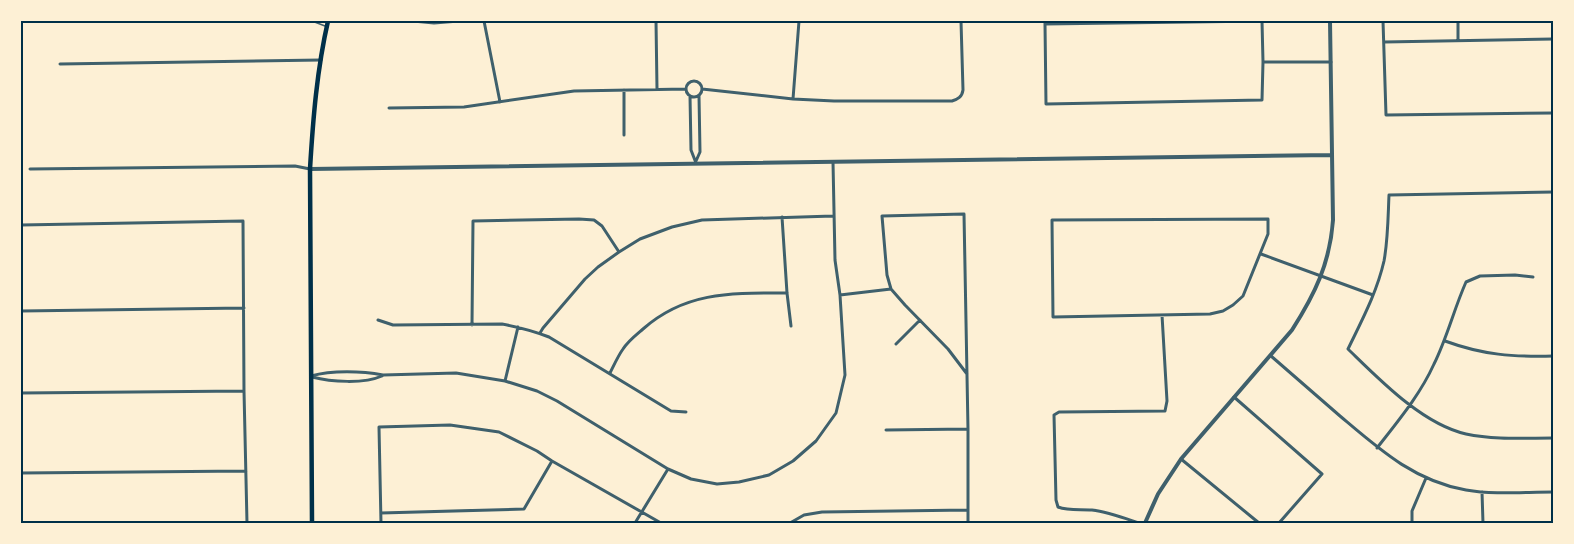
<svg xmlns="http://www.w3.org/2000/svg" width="1574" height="544" font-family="'Titillium Web',sans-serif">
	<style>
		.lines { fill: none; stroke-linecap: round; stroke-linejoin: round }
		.service { stroke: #3f606c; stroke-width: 1.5 }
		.minor { stroke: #3f606c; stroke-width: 3 }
		.tertiary { stroke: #3f606c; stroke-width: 4 }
		.secondary { stroke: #003049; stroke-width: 4.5 }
		.neatline { fill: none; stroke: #003049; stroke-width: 2 }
	</style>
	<rect width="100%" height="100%" fill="#fdf0d5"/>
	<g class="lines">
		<path class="service" d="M312 21 325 26"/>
		<path class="minor" d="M413 21 434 23 459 21
			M484 21 500 102
			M656 21 657 89
			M1045 21V24L1046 104 1262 100 1263 62 1262 21 1045 24
			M1383 21 1386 115 1553 113
			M1458 21V40
			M1384 42 1553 39
			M1263 62H1331
			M60 64 321 60
			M686 89a8 8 0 1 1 16 0a8 8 0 1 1-16 0Z
			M702 89 793 99 834 101H952C958 99 962 97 963 90L961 21
			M624 90V135
			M690 96 691 150 696 163
			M793 99 799 21
			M389 108 464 107 574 91 686 89
			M696 161 700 152 699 96
			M30 169 295 166 310 169
			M1553 192 1389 195C1388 217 1388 240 1384 261 1377 292 1362 320 1348 349 1379 379 1422 424 1466 434 1494 440 1524 438 1553 438
			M782 217 787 293 791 326
			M1268 219V234L1243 296 1233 305 1223 311 1210 314 1053 317 1052 220Z
			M21 225 243 221 244 391 247 523
			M1261 254 1373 295
			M840 295 891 289
			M21 311 244 308
			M378 320 393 325 502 324C518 327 534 331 549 337L671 411 686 412
			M472 325 473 221 579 219 594 220 602 226 619 252
			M540 333 543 328 585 279 598 267 619 252 640 239 672 227 702 220 833 216
			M1445 341C1483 355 1513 357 1553 356
			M896 344 920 320
			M1271 356C1294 376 1317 396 1340 416 1379 449 1414 481 1466 490 1494 495 1524 492 1553 492
			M610 373C614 365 618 356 623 349 628 341 636 335 643 329 686 291 733 293 787 293
			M967 374 948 349 905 305 891 289 887 275 882 216 964 214 968 429V523
			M311 376C332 370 362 371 383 375L456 373 505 381 537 391 557 401 668 469 691 479 717 484 739 482 769 475 793 461 816 441 836 413 845 375 840 295 835 260 833 162
			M312 377C331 382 364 384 382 376
			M505 381 518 327
			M21 393 244 391
			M1234 397 1322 474 1279 523
			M886 430 968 429
			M1377 448C1398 421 1420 395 1434 364 1447 338 1454 309 1466 282L1480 276 1515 275 1533 277
			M1181 459 1259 523
			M21 473 246 471
			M1482 492 1483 523
			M381 513 524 509 552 461
			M301 523H311
			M381 523 379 427 450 425 499 432 537 451 552 461 661 523
			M635 523 668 469
			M790 523 804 515 822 512 968 510
			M1139 523C1124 518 1108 512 1092 510 1080 509 1069 511 1058 507L1056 500 1054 415 1059 412 1165 411 1167 401 1162 315
			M1412 523V511L1426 478"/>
		<path class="tertiary" d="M310 169 1332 155
			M1145 523 1158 494 1181 459 1292 330C1315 294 1330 263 1333 220L1330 21"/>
		<path class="secondary" d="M312 523 310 169C313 119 317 69 328 21"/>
	</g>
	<rect width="1574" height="544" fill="none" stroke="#fdf0d5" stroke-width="45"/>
	<rect x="22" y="22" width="1530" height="500" class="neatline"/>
</svg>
